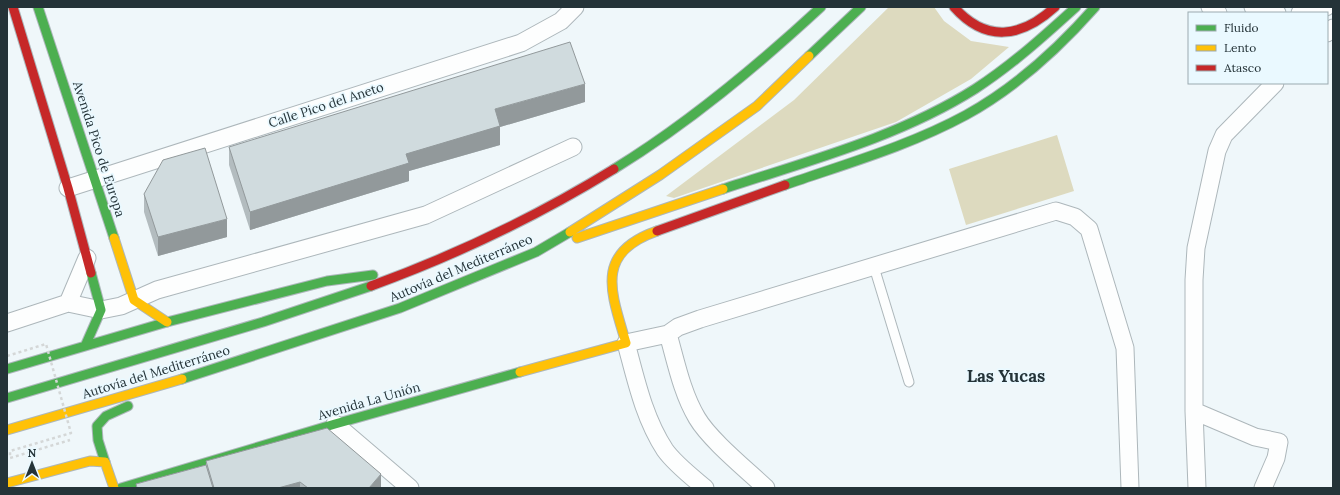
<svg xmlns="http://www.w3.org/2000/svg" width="1340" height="495" font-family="Lora,serif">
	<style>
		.green { fill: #dddabf }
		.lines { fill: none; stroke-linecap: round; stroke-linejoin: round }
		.lane-casing { stroke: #adb7bb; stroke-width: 11 }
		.street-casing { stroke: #adb7bb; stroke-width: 19 }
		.fast-casing { stroke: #adb7bb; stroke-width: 11 }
		.slow-casing { stroke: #adb7bb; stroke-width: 11 }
		.jam-casing { stroke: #adb7bb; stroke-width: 11 }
		.lane { stroke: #fdfefe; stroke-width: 9 }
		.street { stroke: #fdfefe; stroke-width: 17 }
		.fast { stroke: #4caf50; stroke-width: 9 }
		.slow { stroke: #ffc107; stroke-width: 9 }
		.jam { stroke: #c62828; stroke-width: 9 }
		.path-bridge { stroke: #d4d7d7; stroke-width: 2.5; stroke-dasharray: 3 3; stroke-linecap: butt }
		.wall { fill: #b3bcbf }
		.shaded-wall { fill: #92999b }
		.building { fill: #d0dbde; stroke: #92999b }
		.labels { text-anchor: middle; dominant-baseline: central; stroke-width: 3.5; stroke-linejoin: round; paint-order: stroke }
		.street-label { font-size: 13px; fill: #243338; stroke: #eaf9ff }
		.district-label { font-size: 17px; font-weight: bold; fill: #243338; stroke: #eaf9ff }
	</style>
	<rect width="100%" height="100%" fill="#eff7fa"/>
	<path class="green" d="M889 7H934L944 21 971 41 1009 47 971 79 896 122 674 198 666 196 794 100Z
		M1057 135 1074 191 966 225 949 169Z"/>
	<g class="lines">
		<defs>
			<path id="lane" d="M874 267 909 382"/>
			<path id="street" d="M1210 7 1218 13
				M1253 7 1277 13
				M1300 13 1326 7
				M1327 33 1333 28
				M68 188 521 43 561 21 575 7
				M87 258 68 303 101 310 121 306 157 290 426 215 573 147
				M7 323 68 303
				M668 334C676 362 682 393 697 418 710 440 747 470 766 488
				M1194 411 1255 437 1279 442 1276 458 1263 488
				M335 424 410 488
				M705 488C692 477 675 464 665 450 644 418 636 380 626 343L668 334 678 327 700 319 1056 211 1075 217 1089 229 1125 348 1130 488
				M1197 488 1194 411V280L1196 248 1217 151 1224 135 1275 83"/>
			<path id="fast" d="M38 7 114 238
				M809 56 861 7
				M614 169C689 123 756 67 821 7
				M785 185C845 164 909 146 966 115 1015 88 1058 49 1095 7
				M723 189C808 161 899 137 975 89 1012 65 1044 36 1076 7
				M167 322 327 281 373 275
				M86 344 101 310 91 273
				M7 369 167 322
				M182 379 400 308 536 252 570 232
				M7 398 263 322 371 286
				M105 462 98 440 97 426 106 416 128 406
				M121 488 335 424 520 372"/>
			<path id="slow" d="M570 232 660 175 757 106 809 56
				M114 238 134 300 167 322
				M577 238 723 189
				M520 372 626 343C611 292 594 253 657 231
				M7 430 182 379
				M7 483 90 461 105 462 114 488"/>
			<path id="jam" d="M13 7 68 188 91 273
				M954 7C986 43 1021 38 1055 7
				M657 231 785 185
				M371 286C456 255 536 217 614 169"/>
		</defs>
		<use href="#lane" class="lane-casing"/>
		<use href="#street" class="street-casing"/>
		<use href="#fast" class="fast-casing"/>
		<use href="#slow" class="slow-casing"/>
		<use href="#jam" class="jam-casing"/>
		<use href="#lane" class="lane"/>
		<use href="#street" class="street"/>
		<use href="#fast" class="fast"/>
		<use href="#slow" class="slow"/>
		<use href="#jam" class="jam"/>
		<path class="path-bridge" d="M7 356 46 344 71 433 10 451V458L70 440"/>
	</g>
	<path class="wall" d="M585 102 500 127V145L409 171V181L250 230 229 165V147Z
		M144 194 227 237 158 256 144 212Z
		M206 461 381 488H136V484L206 465Z"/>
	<path class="shaded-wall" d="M585 84V102L500 127V145L409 171V181L250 230V212L406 154 495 109Z
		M227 219V237L158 256V237Z
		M381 474V488H369Z
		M300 482V488H278Z"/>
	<path class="building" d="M570 42 585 84 495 109 500 126 406 154 409 163 250 212 229 147Z
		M205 148 227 219 158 237 144 194 163 160Z
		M327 428 381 474 369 488H308L300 482 278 488H214L206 461Z
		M206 465 213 488H137L136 484Z"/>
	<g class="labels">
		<g class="street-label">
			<text transform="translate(326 105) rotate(-18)">Calle Pico del Aneto</text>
			<text transform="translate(99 149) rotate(72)">Avenida Pico de Europa</text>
			<text transform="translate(461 268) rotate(-23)">Autovía del Mediterráneo</text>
			<text transform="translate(156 372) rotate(-17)">Autovía del Mediterráneo</text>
			<text transform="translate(369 401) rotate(-16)">Avenida La Unión</text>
		</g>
		<g class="district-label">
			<text x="1006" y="376">Las Yucas</text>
		</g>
	</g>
	<rect width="1340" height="495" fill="none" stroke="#243338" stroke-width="16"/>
	<rect x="1188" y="12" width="140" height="72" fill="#eaf9ff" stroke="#9baaaf"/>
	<rect x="1196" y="25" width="20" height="6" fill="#4caf50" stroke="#9baaaf"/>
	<text x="1224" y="32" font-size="12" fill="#243338">Fluido</text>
	<rect x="1196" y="45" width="20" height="6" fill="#ffc107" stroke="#9baaaf"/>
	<text x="1224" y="52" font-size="12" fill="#243338">Lento</text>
	<rect x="1196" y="65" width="20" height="6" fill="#c62828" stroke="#9baaaf"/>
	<text x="1224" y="72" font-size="12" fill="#243338">Atasco</text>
	<g transform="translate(32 463)" stroke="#eaf9ff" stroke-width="3" paint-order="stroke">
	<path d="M0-3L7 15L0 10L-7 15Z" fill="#243338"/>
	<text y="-6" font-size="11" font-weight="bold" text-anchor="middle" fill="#243338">N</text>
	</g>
</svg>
